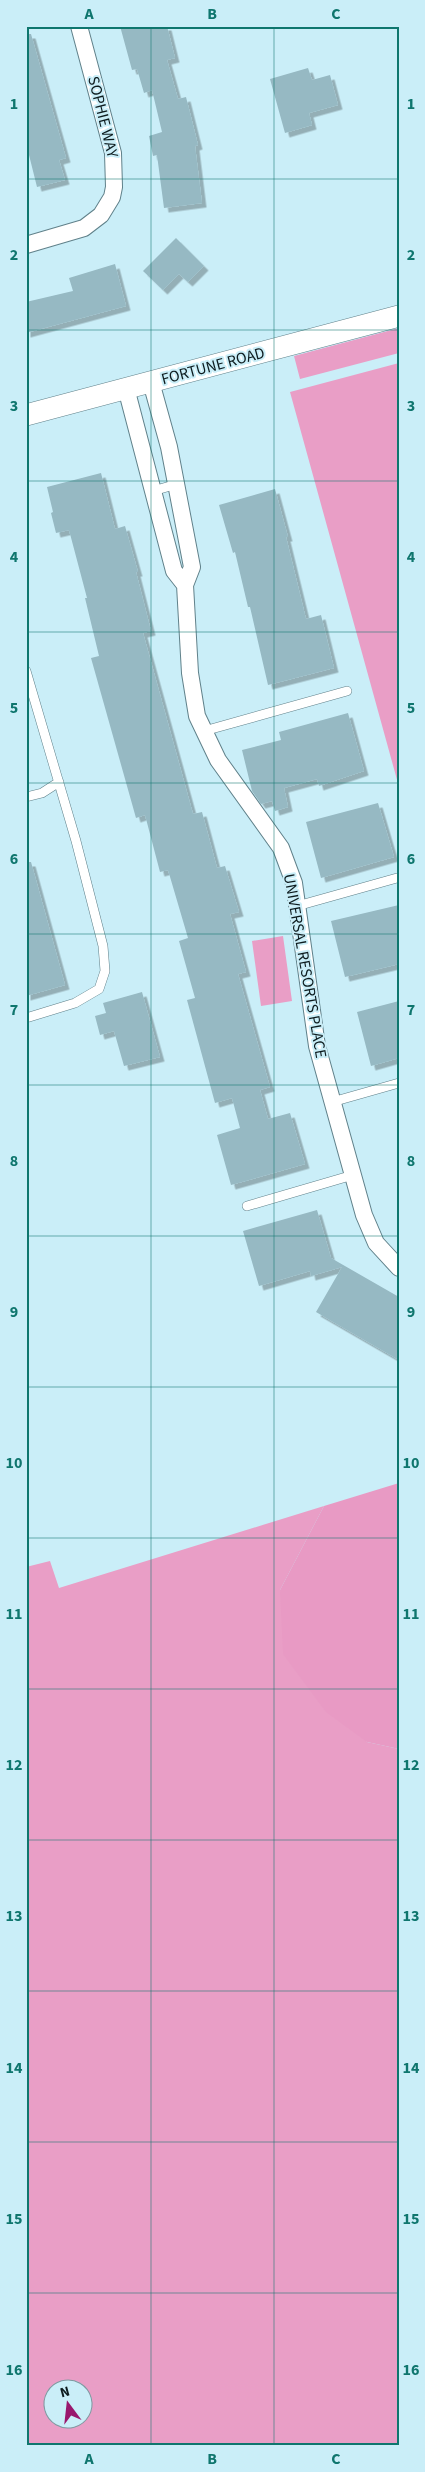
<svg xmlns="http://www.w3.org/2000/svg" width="425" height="2472" font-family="'Source Sans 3',sans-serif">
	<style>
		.green { fill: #e99ec6; fill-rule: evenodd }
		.forest { fill: #e89ac4 }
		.building { fill: #96b9c3; filter: url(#shadow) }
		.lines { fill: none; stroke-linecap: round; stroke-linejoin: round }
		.service-casing { stroke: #60818a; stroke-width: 10 }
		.minor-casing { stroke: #60818a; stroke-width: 18 }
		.tertiary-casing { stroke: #60818a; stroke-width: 22 }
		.service { stroke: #fff; stroke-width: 9 }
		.minor { stroke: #fff; stroke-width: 16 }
		.tertiary { stroke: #fff; stroke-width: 21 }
		.grid { fill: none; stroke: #0f766e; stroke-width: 1; stroke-opacity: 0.55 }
		.labels { text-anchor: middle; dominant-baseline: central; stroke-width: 4; stroke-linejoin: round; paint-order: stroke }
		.street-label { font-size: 16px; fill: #0d1b1e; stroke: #caeef8 }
		.neatline { fill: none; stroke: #0f766e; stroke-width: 2 }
		.grid-label { font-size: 16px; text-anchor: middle; font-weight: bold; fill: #0f766e }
	</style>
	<defs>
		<filter id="shadow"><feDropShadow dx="4.5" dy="4.5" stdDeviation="0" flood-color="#0004"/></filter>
	</defs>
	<rect width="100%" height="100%" fill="#caeef8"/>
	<path class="green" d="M399 328V353L300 379 294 356Z
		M399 363V787L290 392Z
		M283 936 292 1001 261 1006 252 941Z
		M324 1506 280 1590 367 1742 399 1749V2446H26V1567L50 1561 59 1588ZM52 2390H82V2420H52Z"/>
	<path class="forest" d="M399 1483V1749L367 1742 326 1712 283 1654 280 1590 324 1506Z"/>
	<path class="building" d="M120 26H167L175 58 167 60 178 99 186 97 198 145 195 146 202 203 164 208 157 155 153 156 149 136 162 132 152 90 144 93 137 69 132 70Z
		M26 34H31L66 158 59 160 65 180 37 187 26 143Z
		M308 68 312 80 330 75 338 105 309 113 312 125 285 133 270 79Z
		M176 238 204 266 188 282 179 274 163 290 143 271Z
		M115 264 126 306 26 333V302L73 291 69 278Z
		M101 473 115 529 125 526 138 572H136L151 631 143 633 193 814 202 812 217 868 225 866 239 912 230 914 246 972 238 974 270 1087 260 1090 268 1119 290 1113 305 1164 231 1185 217 1135 240 1128 232 1098 215 1103 187 1000 195 998 179 941 188 938 168 870 160 872 145 815 136 818 91 658 99 656 85 598H87L69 530 56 533 51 513 53 512 47 487Z
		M275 489 288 537H286L306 619 321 615 334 668 268 685 250 607H248L235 552 233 553 219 505Z
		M348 713 364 771 319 786 317 779 284 788 288 807 275 811 272 801 261 804 252 791 242 750 281 740 279 732Z
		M378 803 394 857 321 878 306 822Z
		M26 862H31L65 985 26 996Z
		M399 905V964L345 977 331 921Z
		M142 992 160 1057 124 1066 114 1031 100 1035 95 1016 106 1013 103 1003Z
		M399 1001V1058L371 1066 357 1012Z
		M317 1210 331 1258 399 1297V1360L316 1312 342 1267 311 1276 310 1271 259 1286 243 1231Z"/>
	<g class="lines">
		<defs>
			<path id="service" d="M153 491 177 484
				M26 671 76 841 103 946 105 971 99 989 75 1003 26 1018
				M204 731 347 691
				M26 797 42 793 59 782
				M297 906 397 878
				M332 1102 399 1083
				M247 1206 353 1175"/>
			<path id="minor" d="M26 245 84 228 101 215 112 197 114 187 113 153 79 26
				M151 382 169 447 192 567 185 585 190 673 197 716 218 760 281 848 294 883 317 1046 364 1215 376 1243 399 1268
				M126 388 174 571 185 585"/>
			<path id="tertiary" d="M26 415 399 316"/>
		</defs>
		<use href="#service" class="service-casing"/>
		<use href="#minor" class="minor-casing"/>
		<use href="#tertiary" class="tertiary-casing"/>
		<use href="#service" class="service"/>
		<use href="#minor" class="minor"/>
		<use href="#tertiary" class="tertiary"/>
	</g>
	<path class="grid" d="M151 26V2446M274 26V2446M26 179H399M26 330H399M26 481H399M26 632H399M26 783H399M26 934H399M26 1085H399M26 1236H399M26 1387H399M26 1538H399M26 1689H399M26 1840H399M26 1991H399M26 2142H399M26 2293H399"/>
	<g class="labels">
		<g class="street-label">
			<text transform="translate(103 117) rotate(76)">SOPHIE WAY</text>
			<text transform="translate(213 366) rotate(-15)">FORTUNE ROAD</text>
			<text transform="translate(305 966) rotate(80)">UNIVERSAL RESORTS PLACE</text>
		</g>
	</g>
	<rect width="425" height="2472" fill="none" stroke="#caeef8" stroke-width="55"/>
	<g transform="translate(68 2404) rotate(345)"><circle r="24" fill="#caeef8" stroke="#7e9aa1"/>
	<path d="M0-4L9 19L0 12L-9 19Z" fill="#99176d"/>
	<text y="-8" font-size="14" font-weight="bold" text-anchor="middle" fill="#0d1b1e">N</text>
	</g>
	<rect x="28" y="28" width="370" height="2416" class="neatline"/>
	<g class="grid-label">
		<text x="89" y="19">A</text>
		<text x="212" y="19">B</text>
		<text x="336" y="19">C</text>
		<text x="14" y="109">1</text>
		<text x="411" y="109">1</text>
		<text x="14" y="260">2</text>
		<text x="411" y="260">2</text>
		<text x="14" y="411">3</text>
		<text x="411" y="411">3</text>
		<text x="14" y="562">4</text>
		<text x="411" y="562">4</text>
		<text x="14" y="713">5</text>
		<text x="411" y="713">5</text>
		<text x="14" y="864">6</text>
		<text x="411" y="864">6</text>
		<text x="14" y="1015">7</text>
		<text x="411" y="1015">7</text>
		<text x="14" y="1166">8</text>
		<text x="411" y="1166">8</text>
		<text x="14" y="1317">9</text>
		<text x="411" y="1317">9</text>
		<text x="14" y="1468">10</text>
		<text x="411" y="1468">10</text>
		<text x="14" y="1619">11</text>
		<text x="411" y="1619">11</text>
		<text x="14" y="1770">12</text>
		<text x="411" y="1770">12</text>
		<text x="14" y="1921">13</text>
		<text x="411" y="1921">13</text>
		<text x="14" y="2073">14</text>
		<text x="411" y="2073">14</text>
		<text x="14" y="2224">15</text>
		<text x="411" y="2224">15</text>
		<text x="14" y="2375">16</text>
		<text x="411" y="2375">16</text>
		<text x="89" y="2464">A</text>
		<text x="212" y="2464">B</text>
		<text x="336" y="2464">C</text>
	</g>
</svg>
